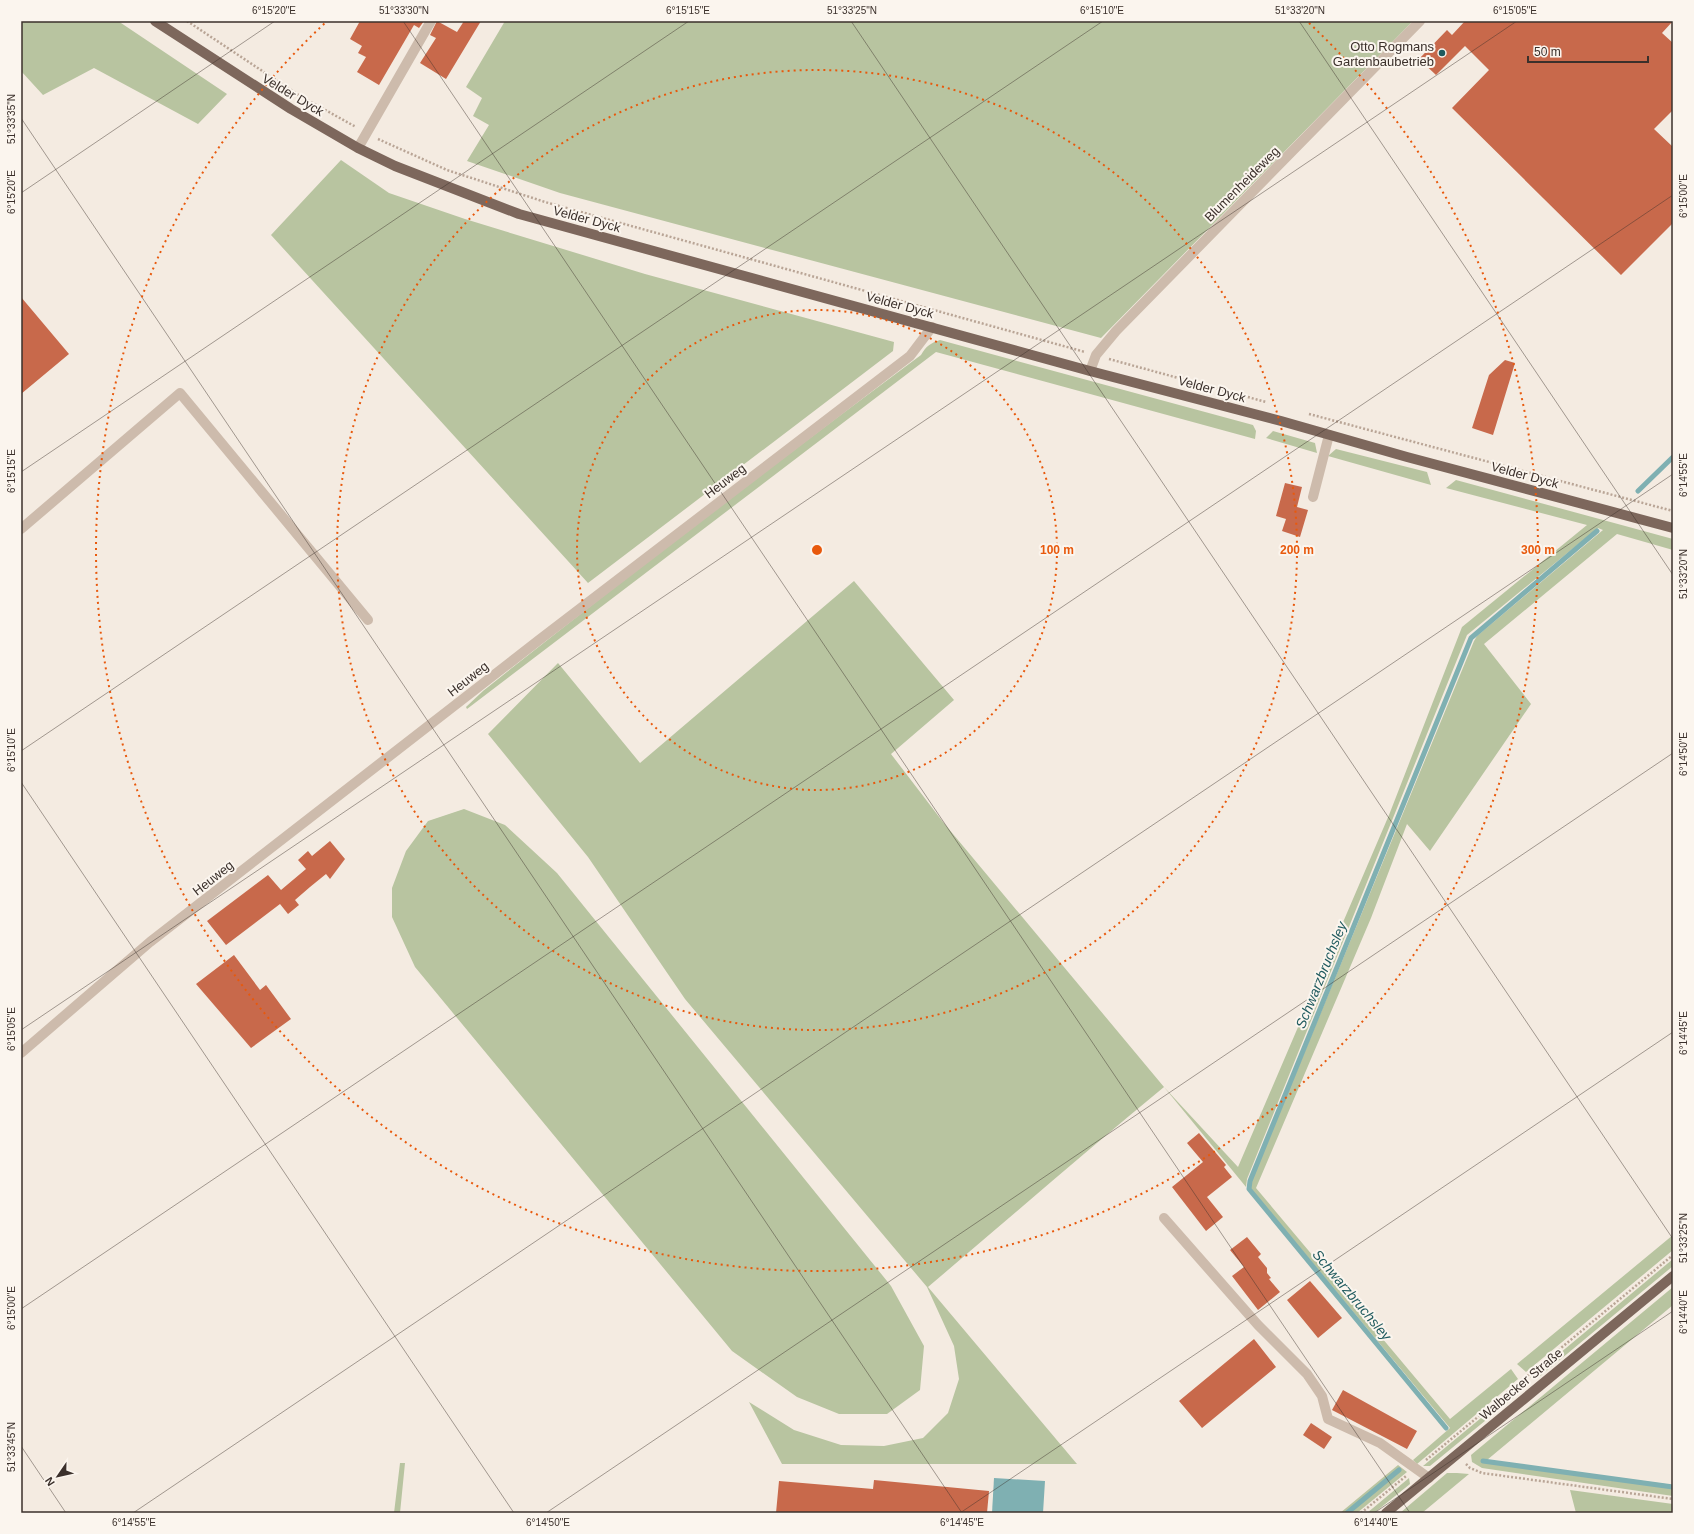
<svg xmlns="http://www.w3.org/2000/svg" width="1694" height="1534" font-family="Arial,sans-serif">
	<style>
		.green { fill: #b8c4a0 }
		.water { fill: #7fb0b2 }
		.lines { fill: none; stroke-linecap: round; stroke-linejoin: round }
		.stream { stroke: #7fb0b2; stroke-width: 5 }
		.building { fill: #c8694b }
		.path { stroke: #b9a596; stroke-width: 2.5; stroke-dasharray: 2 2; stroke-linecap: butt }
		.minor { stroke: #cdbbac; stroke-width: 10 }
		.major { stroke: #7d675c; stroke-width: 10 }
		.ticks { fill: none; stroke: #3b302b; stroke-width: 1; stroke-opacity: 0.45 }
		.ring { fill: none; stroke: #e8590c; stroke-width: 2; stroke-dasharray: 2 4 }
		.poi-dot { fill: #1f5a5e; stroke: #fbf5ee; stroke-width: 1.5 }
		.labels { text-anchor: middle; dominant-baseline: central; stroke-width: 4; stroke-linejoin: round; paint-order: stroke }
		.poi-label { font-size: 13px; fill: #3b302b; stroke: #fbf5ee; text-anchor: end }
		.street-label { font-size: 13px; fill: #3b302b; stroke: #fbf5ee }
		.water-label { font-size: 14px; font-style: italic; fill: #1f5a5e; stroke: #fbf5ee }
		.centre { fill: #e8590c; stroke: #fbf5ee; stroke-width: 2 }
		.ring-label { font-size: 12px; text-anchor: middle; font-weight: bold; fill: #e8590c; stroke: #fbf5ee; stroke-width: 4; stroke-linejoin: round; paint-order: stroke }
		.neatline { fill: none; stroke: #3b302b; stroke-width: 1.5 }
		.ticks-label { font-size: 10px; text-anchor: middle; fill: #3b302b }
	</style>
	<rect width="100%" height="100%" fill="#f4ebe1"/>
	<path class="green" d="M21 21H118L227 94 198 124 94 68 43 95 21 71Z
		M505 21H1413L1101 338 560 193 467 161 489 125 473 116 482 98 466 87Z
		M341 160 389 193 465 219 645 274 894 342 893 351 588 583 271 235Z
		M940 340 1253 425 1256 431 1255 439 936 352 467 709 466 707 483 691C627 576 773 465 921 355 926 346 931 343 940 340Z
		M1273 431 1315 443 1317 453 1266 438Z
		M1336 449 1427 472 1431 485 1328 456Z
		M1456 480 1673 539V550L1617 534 1484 644 1531 704 1430 851 1407 824 1371 918 1256 1188 1450 1419 1511 1369 1518 1379 1417 1464 1413 1460 1450 1428 1251 1189V1182L1474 641 1477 636 1603 530 1598 528 1467 635 1247 1179 1246 1187 1164 1087C1084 1153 1007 1220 928 1287L1077 1464H782L749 1402 794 1430 841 1445 884 1446 923 1438 948 1413 959 1379 954 1346 927 1287 685 999 588 857 488 734 558 663 640 763 854 581 954 700 891 754 943 822 1164 1087 1238 1167 1389 815 1462 627 1587 525 1446 488Z
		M464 809 505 825 557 873 891 1286 924 1346 920 1390 887 1414H839L797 1397 732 1351 415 967 392 917V888L406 851 428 821Z
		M1673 1235V1250L1526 1372 1517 1364Z
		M1673 1259V1266L1538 1378H1530Z
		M1673 1287V1305L1487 1460 1673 1485V1496L1482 1468 1472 1462 1471 1455Z
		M1522 1384 1519 1393 1430 1466H1423Z
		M400 1463H405L400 1513H394Z
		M1398 1465 1407 1472 1357 1513H1340Z
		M1447 1473H1457L1469 1474 1422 1513H1400Z
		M1409 1478 1410 1484 1374 1513H1367Z
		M1570 1490 1673 1504V1513H1576Z"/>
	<path class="water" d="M994 1478 1045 1481 1043 1513H992Z"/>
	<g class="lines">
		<path class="stream" d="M1638 491 1673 457
			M1446 1428 1249 1189 1250 1181 1471 638 1597 531
			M1483 1461 1673 1487
			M1347 1513 1399 1470"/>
	</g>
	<path class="building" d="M360 21H424L419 28 414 25 379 85 357 72 366 57 358 53 362 46 350 39Z
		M437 21 457 32 464 21H481L446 79 420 63 436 38 430 35Z
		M1465 21H1673L1662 33 1673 43V110L1654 129 1673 147V223L1621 275 1452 108 1489 70 1465 46 1436 75 1419 59 1447 30 1452 35Z
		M21 297 69 354 21 394Z
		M1505 360 1515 363 1493 435 1472 428 1489 375Z
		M1285 483 1302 487 1297 507 1308 510 1300 537 1282 531 1286 519 1276 516Z
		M330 841 345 859 330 879 326 874 310 887 295 900 299 905 288 914 280 904 226 945 207 921 268 875 281 890 306 869 298 860 308 851 312 856Z
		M234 955 260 990 266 985 291 1019 251 1048 196 984Z
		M1199 1133 1226 1165 1224 1167 1232 1177 1207 1197 1223 1217 1206 1231 1172 1187 1203 1162 1187 1143Z
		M1247 1237 1261 1254 1258 1257 1267 1268V1273L1271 1278 1269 1279 1280 1292 1258 1310 1232 1276 1244 1267 1230 1250Z
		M1310 1281 1342 1318 1318 1338 1287 1300Z
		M1254 1339 1276 1367 1202 1428 1179 1401Z
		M1343 1390 1417 1431 1407 1449 1332 1410Z
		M1311 1423 1332 1437 1324 1449 1303 1435Z
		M874 1480 989 1491 987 1513H776L779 1481 873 1489Z"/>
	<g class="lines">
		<path class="path" d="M187 21 300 96 356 127
			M378 139 447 170 545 202 1085 352
			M1109 359 1266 402
			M1309 414 1673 511
			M1426 1460 1673 1255
			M1466 1464 1470 1468 1482 1473 1673 1499
			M1361 1513 1406 1476"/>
		<path class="minor" d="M358 148 431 21
			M1090 371 1096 355 1116 331 1420 21
			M1313 497 1329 435
			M21 529 180 393 368 620
			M21 1053 150 942 539 640 910 356 932 327
			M1164 1218 1258 1325 1307 1374 1322 1396 1328 1419 1380 1443 1429 1478"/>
		<path class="major" d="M155 21 291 109 358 148 395 166 519 214 1090 371 1281 421 1407 457 1673 528
			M1386 1513 1673 1276"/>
	</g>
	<path class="ticks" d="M403 21 1410 1513M851 21 1673 1239M1299 21 1673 575M21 118 962 1513M21 193 275 21M21 472 689 21M21 751 1103 21M21 782 514 1513M21 1030 1517 21M21 1309 1673 195M21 1446 66 1513M133 1513 1673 474M546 1513 1673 753M960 1513 1673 1032M1374 1513 1673 1311"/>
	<g class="ring">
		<circle cx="817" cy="550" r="240"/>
		<circle cx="817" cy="550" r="480"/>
		<path d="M1309 23A721 721 0 1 1 325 23"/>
	</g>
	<circle class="poi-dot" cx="1442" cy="53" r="4"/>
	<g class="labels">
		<g class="poi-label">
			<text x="1434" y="46">Otto Rogmans<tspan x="1434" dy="15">Gartenbaubetrieb</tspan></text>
		</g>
		<g class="street-label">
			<text transform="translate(293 95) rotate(31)">Velder Dyck</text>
			<text transform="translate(1242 184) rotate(-45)">Blumenheideweg</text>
			<text transform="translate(587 219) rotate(15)">Velder Dyck</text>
			<text transform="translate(900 305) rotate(15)">Velder Dyck</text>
			<text transform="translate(1212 389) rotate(15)">Velder Dyck</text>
			<text transform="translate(1525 475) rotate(15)">Velder Dyck</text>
			<text transform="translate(725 481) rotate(-37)">Heuweg</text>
			<text transform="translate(468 679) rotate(-38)">Heuweg</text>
			<text transform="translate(213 878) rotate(-38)">Heuweg</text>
			<text transform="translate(1521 1384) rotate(-40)">Walbecker Straße</text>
		</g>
		<g class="water-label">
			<text transform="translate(1321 975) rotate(-68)">Schwarzbruchsley</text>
			<text transform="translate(1352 1295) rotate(50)">Schwarzbruchsley</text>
		</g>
	</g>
	<circle cx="817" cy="550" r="6" class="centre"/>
	<g class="ring-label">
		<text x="1057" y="554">100 m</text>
		<text x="1297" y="554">200 m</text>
		<text x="1538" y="554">300 m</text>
	</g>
	<rect width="1694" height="1534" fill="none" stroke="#fbf5ee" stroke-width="44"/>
	<g transform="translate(58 1476) rotate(236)" stroke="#fbf5ee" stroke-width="3" paint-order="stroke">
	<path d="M0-3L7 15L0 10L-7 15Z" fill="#3b302b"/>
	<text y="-6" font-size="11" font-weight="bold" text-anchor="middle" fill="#3b302b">N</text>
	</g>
	<path d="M1528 56v6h120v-6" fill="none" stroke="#3b302b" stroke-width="2"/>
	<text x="1534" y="56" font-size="12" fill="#3b302b" stroke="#fbf5ee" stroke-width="3" paint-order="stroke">50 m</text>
	<rect x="22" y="22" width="1650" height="1490" class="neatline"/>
	<g class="ticks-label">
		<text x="274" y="14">6°15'20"E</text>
		<text x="404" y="14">51°33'30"N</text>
		<text x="688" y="14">6°15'15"E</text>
		<text x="852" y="14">51°33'25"N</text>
		<text x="1102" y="14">6°15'10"E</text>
		<text x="1300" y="14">51°33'20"N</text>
		<text x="1515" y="14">6°15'05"E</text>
		<text transform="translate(11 119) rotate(-90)" y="4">51°33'35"N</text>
		<text transform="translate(11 192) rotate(-90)" y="4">6°15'20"E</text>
		<text transform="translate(1683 196) rotate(-90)" y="4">6°15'00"E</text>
		<text transform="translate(11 471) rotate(-90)" y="4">6°15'15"E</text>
		<text transform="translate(1683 475) rotate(-90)" y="4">6°14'55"E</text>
		<text transform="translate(1683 574) rotate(-90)" y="4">51°33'20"N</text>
		<text transform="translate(11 750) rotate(-90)" y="4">6°15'10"E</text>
		<text transform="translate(1683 754) rotate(-90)" y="4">6°14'50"E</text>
		<text transform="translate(11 1029) rotate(-90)" y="4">6°15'05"E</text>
		<text transform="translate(1683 1033) rotate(-90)" y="4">6°14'45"E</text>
		<text transform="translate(1683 1238) rotate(-90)" y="4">51°33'25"N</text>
		<text transform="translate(11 1308) rotate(-90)" y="4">6°15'00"E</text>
		<text transform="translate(1683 1312) rotate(-90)" y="4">6°14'40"E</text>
		<text transform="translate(11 1447) rotate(-90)" y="4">51°33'45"N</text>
		<text x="134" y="1526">6°14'55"E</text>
		<text x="548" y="1526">6°14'50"E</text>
		<text x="962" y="1526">6°14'45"E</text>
		<text x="1376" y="1526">6°14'40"E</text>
	</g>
</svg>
